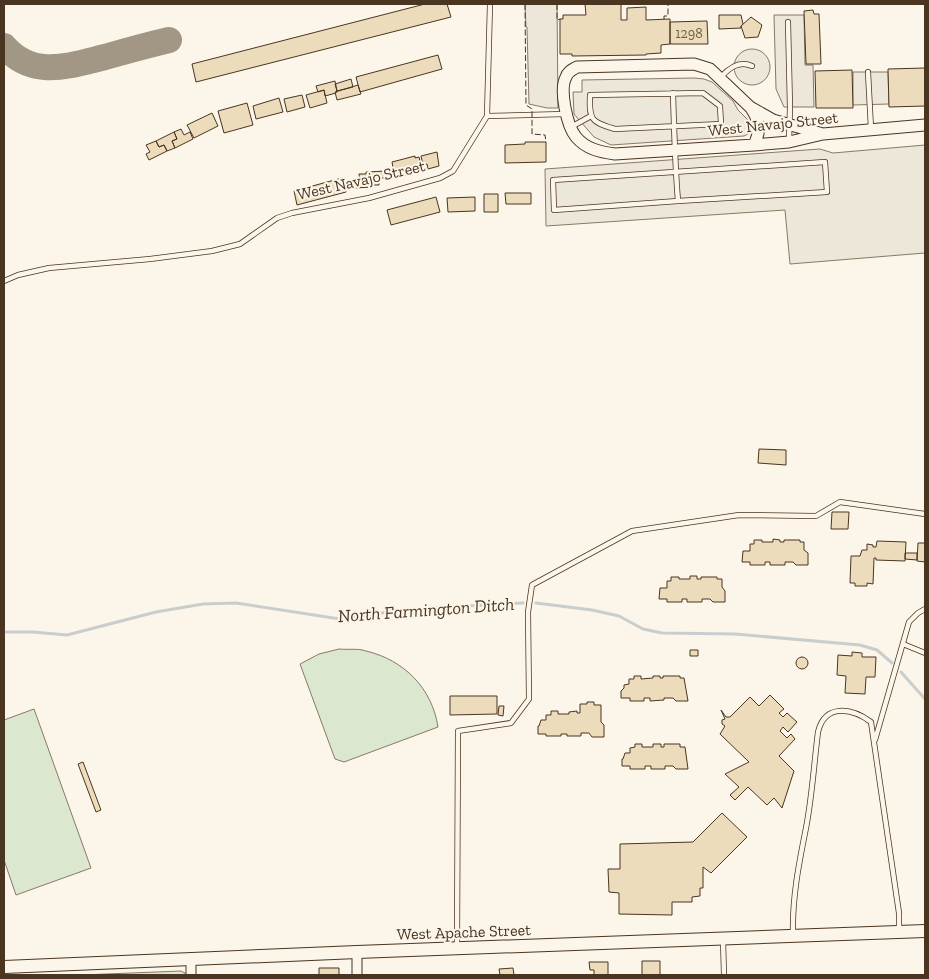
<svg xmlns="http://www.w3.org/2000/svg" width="929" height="979" font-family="'Zilla Slab',serif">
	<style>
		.green { fill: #dce7d0; stroke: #887966 }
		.parking { fill: #ede7d9; stroke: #887966 }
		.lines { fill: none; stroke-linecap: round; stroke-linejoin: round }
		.stream { stroke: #c9cecd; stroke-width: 3 }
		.taxiway { stroke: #a29684; stroke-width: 26 }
		.building { fill: #ecdcbc; stroke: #4a3520 }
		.service-casing { stroke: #4a3520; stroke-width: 6 }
		.minor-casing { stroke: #4a3520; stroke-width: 11 }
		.tertiary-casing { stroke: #4a3520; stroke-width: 13 }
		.secondary-casing { stroke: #4a3520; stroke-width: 14 }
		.service { stroke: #fbf6e9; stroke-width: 4.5 }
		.minor { stroke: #fbf6e9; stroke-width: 9 }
		.tertiary { stroke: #fbf6e9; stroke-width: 11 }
		.secondary { stroke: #fbf6e9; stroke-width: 12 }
		.fence { stroke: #4a3520; stroke-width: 1; stroke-dasharray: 6 2.5; stroke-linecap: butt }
		.labels { text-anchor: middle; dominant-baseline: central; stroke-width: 4; stroke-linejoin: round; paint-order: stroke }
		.number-label { font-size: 14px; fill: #725f47 }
		.street-label { font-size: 16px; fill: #4a3520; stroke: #fbf6e9 }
		.water-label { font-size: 18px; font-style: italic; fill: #4a3520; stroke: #fbf6e9 }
	</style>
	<rect width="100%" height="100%" fill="#fbf6e9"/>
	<path class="green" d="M339 649C348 650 358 648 366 651 404 660 432 688 438 727L344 762 335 759 300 664 319 654Z
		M34 709 91 868 16 895 4 860V720Z
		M181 971 185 973V975H81Z"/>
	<path class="parking" d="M525 4H557L558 108H547L529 104 527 27H526Z
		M774 15H804L805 65H813L814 107H784L776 89Z
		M734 67a18 18 0 1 1 36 0a18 18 0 1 1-36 0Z
		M853 72H888L889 104 853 105Z
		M694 78 704 79 712 82 733 101 738 110 752 124V132L744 136 611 145 594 137 574 114 573 92H582V80Z
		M925 145V253L790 264 785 210 546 226 545 169 820 149 833 153Z"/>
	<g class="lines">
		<path class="stream" d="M536 603 592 610 619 616 643 629 662 633 735 634 860 645 877 650 892 663
			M4 632H33L67 635 156 612 203 604 236 603 340 619 409 609 523 603
			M901 672 925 699"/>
		<path class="taxiway" d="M4 46C33 79 68 66 105 57 126 51 148 45 169 40"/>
	</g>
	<path class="building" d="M425 4H447L451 17 196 82 192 64Z
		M585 4H621V20H627V8L646 7V20L670 19V44L661 45V53L646 54V55L572 56V54H560V19H563V15H586Z
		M813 10 814 14H819L821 64H806L804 11Z
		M719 15H741L743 24 741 26V28L719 29Z
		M751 17 762 25 758 37 745 38 741 26Z
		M707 21 708 44H670V22Z
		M438 55 442 69 360 92 356 77Z
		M925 68V106L889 107 888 69Z
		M852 70 853 108H816L815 71Z
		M351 79 353 87 337 91 335 84Z
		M335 81 337 91 336 93 325 96 324 90 318 92 316 86Z
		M358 85 361 94 337 100 335 92Z
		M324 90 327 103 310 108 306 95Z
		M302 95 305 107 287 112 284 99Z
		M279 98 283 112 256 119 253 106Z
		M247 103 253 125 224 133 218 111Z
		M212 113 218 126 194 138 187 125Z
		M181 129 184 135 190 132 193 139 175 148 172 141 177 139 174 132Z
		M174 132 177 139 172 141 175 148 167 151 164 145 159 147 156 141Z
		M156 141 159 147 164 145 167 151 149 160 146 154 150 152 146 145Z
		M525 142H546V162L505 163V145L525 144Z
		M437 152 439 166 428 169 427 164 423 165 421 156Z
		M415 156V158L419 157 422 170 395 178 392 162Z
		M386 171V178H379V185H373V187L353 188 352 182H360L359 174H366V172Z
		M342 178 346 192 297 205 294 191Z
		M505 193H531V204H506Z
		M484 194H498V212H484Z
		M436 197 440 212 391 225 387 210Z
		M475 197V211L448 212 447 198Z
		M759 449 786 450V465L758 463Z
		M832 512H849L848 529H831Z
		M773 539 780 540V542H784V540H800V542H804V550L808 553V565H796L793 562H785V565H770V562H765V565H750V562H742L743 551H750V544H754V540H762V542H773Z
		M877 541 906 542 905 561 876 560V558H874L873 584 867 583V586H855V583H850L851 556H860L862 550H867V544L873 545V547H876Z
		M918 543H925V562L917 561Z
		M905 553H917V560L905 559Z
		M690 576H697V579H701V577H717V579H722V587L725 591V602H713L710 599H702V602H687V599H682V602H667V599H659L660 588H667V581H671V577H679V579H690Z
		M690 650H698V656H690Z
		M852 652 862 653V657H876L875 677H866L865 694 845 693 846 676 837 675 838 655 852 656Z
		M796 663a6 6 0 1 1 12 0a6 6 0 1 1-12 0Z
		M634 676H641V679L653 678V676H660V678H663V676H680V678H684L688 701H676L673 698H664V700L650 701V698H644V701H630V698H621V691L624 688V685L629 684V679H634Z
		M770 695 784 709 779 713 783 717 787 713 797 722 788 732 783 727 780 731 787 738 791 734 795 739 779 756 794 771 782 808 774 798 767 805 748 787 735 800 730 795 739 787 725 774 749 762 720 734 725 726 722 724V720L725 719 721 710 726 717H730L750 697 759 706Z
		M450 696H497V714L450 715Z
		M587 702H594V705H601V722L604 725V737H592L589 733H581V736H567V734H561V736H546V734H538V726H539L541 720H546V715H551V711H558V714H569V712L577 711V713H580V704H587Z
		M499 706H504L503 716 498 715Z
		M635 744H642V747H653V744H661V747H664V744H680V747H685L688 769H676L673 766H665V769H651V766H645V769H630V766H622V759H623L625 753H630V748L635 747Z
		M83 762 101 810 96 812 78 764Z
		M722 813 747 837 711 873 703 867V888H700V896L692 897V902H672V915L619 914V893L609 892 608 869H620V844L693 842Z
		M642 961H660V975H642Z
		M589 962H608V975H594V970H590Z
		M319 968H339V975H319Z
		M513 968 514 975H500L499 969Z"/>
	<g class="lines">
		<defs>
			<path id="service" d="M788 22 790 107 789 141
				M868 72 871 129
				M721 77C729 68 739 60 752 66
				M673 93C674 129 675 165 678 201L827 192 825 162 553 180 554 210 678 201
				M703 93 720 106 721 124 615 129C591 122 589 120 590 95Z
				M487 116 490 4
				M487 116 565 114
				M571 127 591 116
				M4 281 18 275 49 268 150 259 212 251 240 244 277 218 292 213 369 198 440 178 453 171 487 116
				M903 644 925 653
				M875 740 909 622 918 613 925 609
				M793 934C792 898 799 863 806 828 812 797 814 764 818 732 825 703 852 708 871 722L899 913V931
				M723 940 724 975
				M457 947 458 731 511 723 529 699 528 612 532 585 632 531 739 515 816 516 840 502 925 514"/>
			<path id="minor" d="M357 952V975
				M191 975V958"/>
			<path id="tertiary" d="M751 108C760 122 761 130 754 145
				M823 134 773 120 750 107 710 69 694 64 577 67C572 70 568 71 566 77 559 90 567 126 576 137 586 149 600 152 615 154L754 145 789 142 823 134 925 125"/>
			<path id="secondary" d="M4 967 357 952 925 931"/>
		</defs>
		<use href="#service" class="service-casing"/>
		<use href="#minor" class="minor-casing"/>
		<use href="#tertiary" class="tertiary-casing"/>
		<use href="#secondary" class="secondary-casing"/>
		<use href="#service" class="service"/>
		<use href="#minor" class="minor"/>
		<use href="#tertiary" class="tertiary"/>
		<use href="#secondary" class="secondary"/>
		<path class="fence" d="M525 4 526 105 532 109V134L545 135 546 142
			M557 4V20L560 19
			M664 19V16H668V4"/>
	</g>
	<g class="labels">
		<g class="number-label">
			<text x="689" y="33">1298</text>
		</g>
		<g class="street-label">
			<text transform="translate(773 124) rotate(-6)">West Navajo Street</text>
			<text transform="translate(361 180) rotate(-13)">West Navajo Street</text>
			<text transform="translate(464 932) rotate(-2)">West Apache Street</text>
		</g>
		<g class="water-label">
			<text transform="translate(426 610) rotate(-4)">North Farmington Ditch</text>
		</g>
	</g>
	<rect width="929" height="979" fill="none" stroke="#4a3520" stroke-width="10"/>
</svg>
